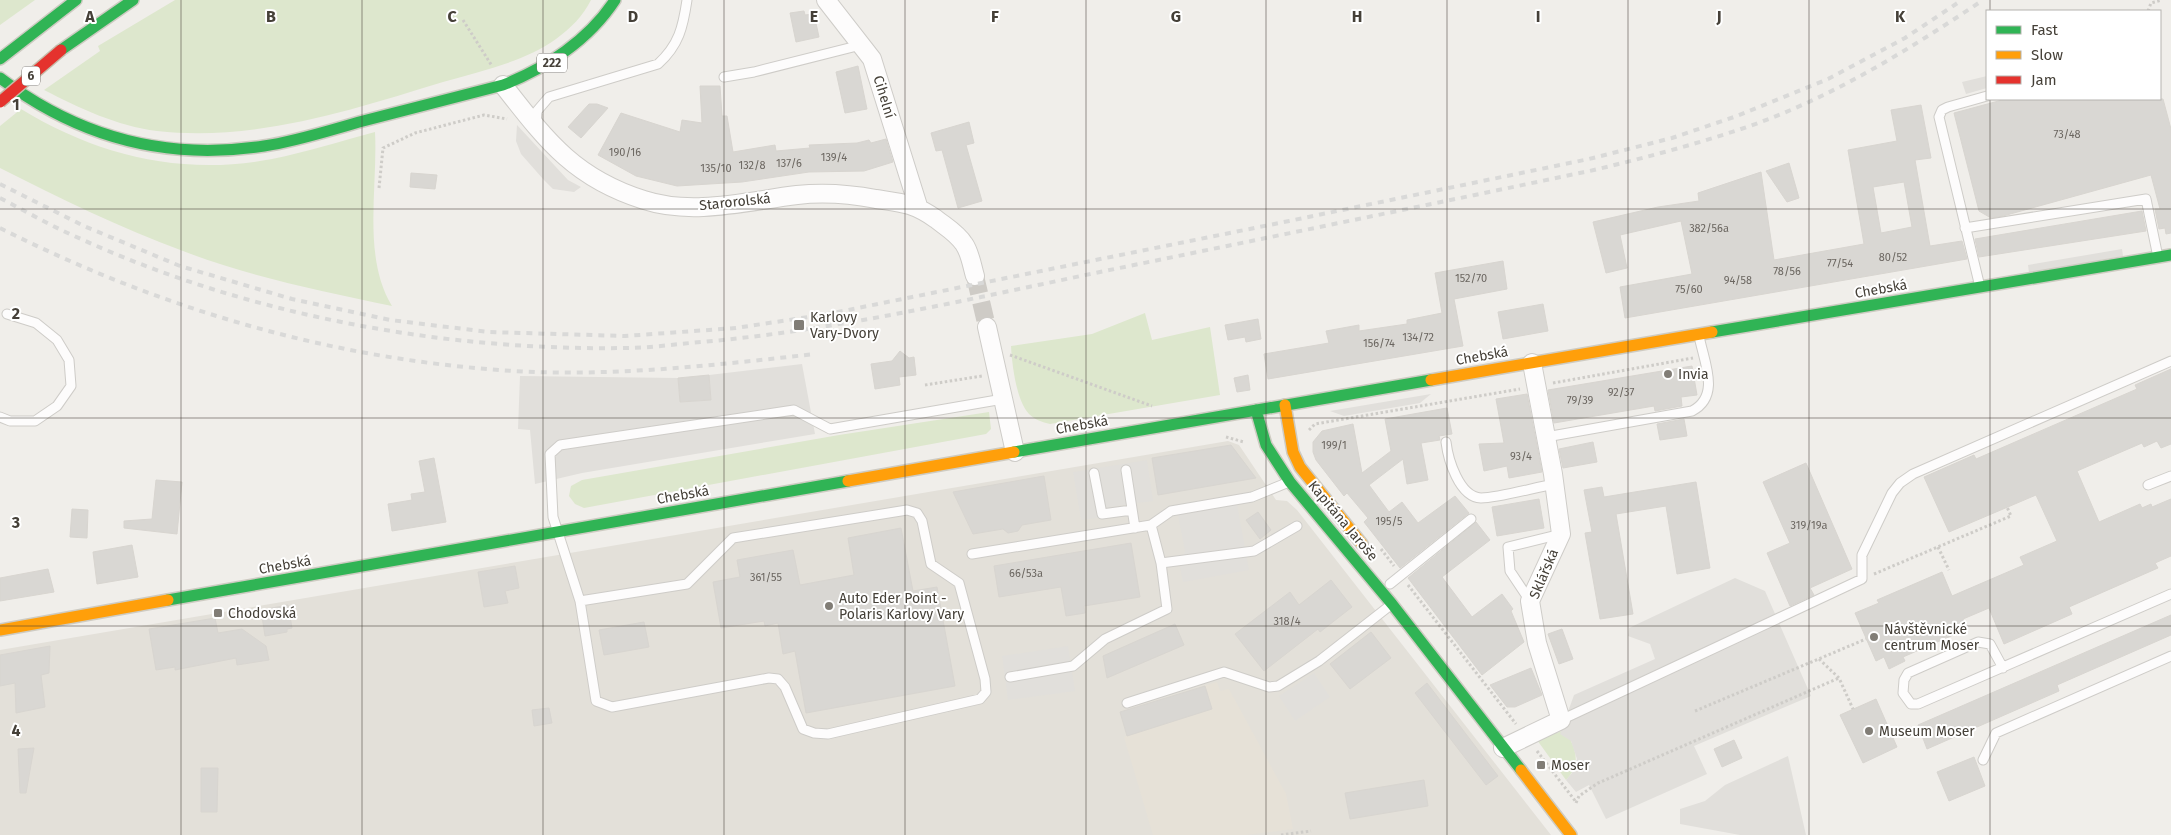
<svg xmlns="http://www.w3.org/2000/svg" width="2171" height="835" font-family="'Fira Sans',sans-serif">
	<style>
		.residential { fill: #e3e0d9 }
		.education { fill: #e6e1d7 }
		.green { fill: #dde7cd }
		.parking { fill: #e1dfdb }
		.building { fill: #d9d7d3; stroke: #d8d5d0; fill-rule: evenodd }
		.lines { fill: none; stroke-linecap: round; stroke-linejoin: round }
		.street-tunnel { stroke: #cecbc6; stroke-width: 18; stroke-dasharray: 18 9; stroke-linecap: butt }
		.lane-casing { stroke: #ceccc8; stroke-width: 11 }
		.street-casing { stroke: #ceccc8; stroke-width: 20 }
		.fast-casing { stroke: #cecbc2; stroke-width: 14 }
		.slow-casing { stroke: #cecbc2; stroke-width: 14 }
		.path { stroke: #ceccc8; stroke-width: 3; stroke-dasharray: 2.5 2.5; stroke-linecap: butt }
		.lane { stroke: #fdfcfc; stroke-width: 9 }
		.street { stroke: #fdfcfc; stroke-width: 18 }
		.fast { stroke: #30b455; stroke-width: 11 }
		.slow { stroke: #ff9f0a; stroke-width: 11 }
		.rail { stroke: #d9d9d8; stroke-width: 4; stroke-dasharray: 6 6; stroke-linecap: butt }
		.jam-bridge-casing { stroke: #c5bba9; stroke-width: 14; stroke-linecap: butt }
		.jam-bridge { stroke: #e5322d; stroke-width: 11 }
		.grid { fill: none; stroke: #454038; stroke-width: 1; stroke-opacity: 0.55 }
		.poi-dot { fill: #817d76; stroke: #fff; stroke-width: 2 }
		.labels { text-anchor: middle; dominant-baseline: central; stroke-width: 4; stroke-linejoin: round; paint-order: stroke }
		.number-label { font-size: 11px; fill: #6b6660 }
		.shield { fill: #fff; stroke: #7d7974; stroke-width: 1 }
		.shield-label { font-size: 12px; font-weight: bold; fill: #454038 }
		.street-label { font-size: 14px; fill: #454038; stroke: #fff }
		.poi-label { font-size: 14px; fill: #454038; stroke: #fff; text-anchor: start }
		.grid-label { font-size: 16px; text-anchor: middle; font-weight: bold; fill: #454038; stroke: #fff; stroke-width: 4; stroke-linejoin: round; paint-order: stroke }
	</style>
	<rect width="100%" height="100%" fill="#f0eeea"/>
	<path class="residential" d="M1228 441 1239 445 1276 500 1287 501 1297 510 1551 835H0V650Z"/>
	<path class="education" d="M1217 682 1220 691 1229 689 1286 794 1293 829 1245 835H1153L1124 737 1127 736 1120 712Z"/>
	<path class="green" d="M0 0H35L0 25Z
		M175 0H591C583 16 571 28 556 39 524 62 481 71 443 82 351 110 255 142 157 131 117 126 79 108 44 90L100 51 98 46Z
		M21 109C98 156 182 176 272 159 307 152 341 141 375 132 378 187 362 257 392 306 322 291 250 277 183 251 120 228 60 198 0 168V126Z
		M1145 313 1152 340 1210 327 1220 395 1050 424C1042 422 1035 420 1029 414 1016 400 1012 364 1011 346L1092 334Z
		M989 412 991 429 986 434 584 508 575 504 569 496 571 486 582 480 839 435Z
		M1617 706 1571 741C1578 756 1578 768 1566 780L1537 740 1551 733H1557Z"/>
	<path class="parking" d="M1987 76V88L1966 94 1962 82Z
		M517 125 568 180 581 187 574 192 553 189 543 179 521 154 516 141Z
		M2122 249 2123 256 2029 273 2028 265Z
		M802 364 815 434 582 473 535 484 530 430 518 429 520 376 678 378 680 402 711 400 709 375Z
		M1431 394 1420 403 1344 416 1330 411Z
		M1147 460 1153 501 1109 507 1110 516 1081 520 1073 472Z
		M1236 499 1249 570 1183 582 1180 568 1185 551 1177 510Z
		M1735 578 1765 591 1811 696 1694 746 1707 774 1606 819 1589 785 1576 792 1566 780 1572 773 1577 759 1571 741 1560 734 1574 695 1655 659 1650 644 1628 636 1629 628Z
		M1068 646 1075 691 1008 700 1002 656Z
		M1314 673 1330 697 1295 721 1279 696Z
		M1788 756 1806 835H1740L1680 824V809L1705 801 1725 785Z"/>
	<path class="building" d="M804 11 805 15 814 14 819 37 796 42 790 13Z
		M858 66 867 109 845 113 836 72Z
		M700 86H720L722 116H727L733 152 775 145 776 151 810 148 809 145 857 143 869 140 871 143 886 139 893 162 864 171 809 172 742 182 677 186 636 176 598 155 621 113 680 132 682 120 702 123Z
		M2006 99H2163L2171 129V233L2166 234 2165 228 2159 229 2155 209H2160L2151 175 2003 216 1991 218 1979 211 1954 113Z
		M589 104H597L608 108 581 138 568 127Z
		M1921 105 1931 158 1915 160 1930 246 1962 241 1967 259 1625 318 1620 287 1692 274 1681 221 1620 235 1627 268 1606 273 1593 222 1658 207 1699 201 1698 193 1761 172 1774 260 1864 244 1848 150 1897 141 1891 110ZM1904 182 1912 227 1881 233 1873 187Z
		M969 122 974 143 966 145 982 201 958 208 942 150 936 151 931 133Z
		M1789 163 1799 198 1787 202 1766 171Z
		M411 173 437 175 435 189 410 187Z
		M2142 211 2146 231 1979 257 1975 239Z
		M1503 261 1507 289 1454 299 1463 346 1268 379 1264 354 1329 343 1326 331 1359 325V331L1407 324V320L1442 313 1435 273Z
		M1543 304 1548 331 1503 339 1498 312Z
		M1258 319 1261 339 1246 342 1245 337 1228 340 1225 325Z
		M900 351 909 358 914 357 916 375 899 377 900 385 875 389 871 364 892 361Z
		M1692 366 1697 395 1681 397 1682 406 1655 411 1654 406 1554 423 1548 390Z
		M2171 369V444L2161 448 2157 441 2144 447 2142 443 2077 471 2099 522 2140 504 2142 508 2151 504 2152 507 2171 499V556L2155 563 2158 568 2069 607 2072 614 2004 644 1989 608 1963 619 1967 629 1903 657 1905 661 1889 669 1884 657 1876 661 1855 613 1879 603 1877 600 1942 572 1952 596 2024 565 2020 557 2057 541 2036 495 1949 532 1924 477 1974 455 1976 459 2137 389 2135 385Z
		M709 375 711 400 680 402 678 378Z
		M1248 375 1250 390 1237 392 1234 378Z
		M1527 394 1542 472 1509 478 1507 466 1484 471 1479 444 1504 443 1496 399Z
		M1447 408 1452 434 1439 436 1440 440 1421 443 1428 480 1407 484 1403 459 1369 485 1389 512 1402 502 1418 523 1455 496 1469 513 1400 568 1364 522 1368 518 1347 493 1344 496 1316 460 1313 452V442L1322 431 1353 424 1362 473 1391 451 1385 419Z
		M1684 419 1687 436 1660 440 1657 424Z
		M1593 442 1597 462 1563 468 1559 449Z
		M1231 445 1256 478 1158 495 1152 458Z
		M434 458 446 522 392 531 388 504 412 500 411 494 425 492 419 461Z
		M1806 463 1852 569 1810 588 1814 595 1790 606 1767 553 1790 543 1763 482Z
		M1044 476 1051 520 1022 525 1018 531 1008 533 1003 529 973 534 953 492Z
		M156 480 182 482 177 534 124 528V521L152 519Z
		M1696 482 1710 568 1677 574 1666 506 1616 514 1633 614 1600 619 1585 533 1592 532 1584 490 1602 487 1604 497Z
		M1539 499 1544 528 1497 536 1492 507Z
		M72 509 88 510 87 538 70 537Z
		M1258 512 1271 530 1260 539 1246 520Z
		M1476 522 1490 540 1442 577 1472 617 1502 594 1513 609 1511 611 1524 642 1482 675 1408 578Z
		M901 528 913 591 937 587 955 686 806 713 795 651 783 654 778 623 765 626 764 621 721 628 713 582 740 577 737 560 793 550 800 585 854 575 848 538Z
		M1131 543 1140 597 1084 606 1085 613 1066 616 1061 587 999 597 994 566Z
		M132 545 138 577 97 584 93 552Z
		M515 566 519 588 505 591 508 603 484 607 478 572Z
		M48 569 54 592 0 601V578Z
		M1331 580 1352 607 1320 632 1318 629 1264 671 1235 634 1290 592 1299 605Z
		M288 605 292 628 287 629V632L265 636 261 610Z
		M2171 615V635L2057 685 2059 691 1927 749 1918 725Z
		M215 618 218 633 242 629 266 646 269 660 237 665 236 658 175 670V667L156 670 149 629Z
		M644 622 649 647 604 655 599 630Z
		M1175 624 1184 645 1107 678 1103 656Z
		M1562 629 1573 659 1559 664 1548 634Z
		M1371 632 1391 658 1350 689 1330 664Z
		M50 646 49 673 41 675 45 707 16 713 15 683 0 686V655Z
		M1531 668 1542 695 1515 707H1507L1490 685Z
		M1427 683 1498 776 1486 785 1415 693Z
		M1205 686 1212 709 1127 736 1120 712Z
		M1876 699 1897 747 1863 763 1840 715Z
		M549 708 552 723 534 726 532 710Z
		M1734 740 1742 758 1722 767 1714 749Z
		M34 748 26 793H20L18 749Z
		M1974 757 1985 786 1949 801 1937 772Z
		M201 768H218L217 812H201Z
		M1424 780 1428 806 1350 819 1345 793Z"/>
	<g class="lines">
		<path class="street-tunnel" d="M975 276 987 327"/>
		<defs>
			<path id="lane" d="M724 77 754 72 861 45
				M536 125 537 111 549 97 658 64C679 45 683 27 687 0
				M1965 228 2146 199 2158 257
				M1980 287 1939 117 1942 110 1948 107 1987 96
				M0 417 10 421H35L57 406 71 386 69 360 57 340 36 323 7 314
				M1546 437 1692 411C1721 396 1704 362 1699 336
				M1446 442C1448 459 1459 497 1481 498 1499 498 1536 487 1555 484
				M1126 470 1135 528
				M1094 473 1102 514 1132 510
				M2148 485 2171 476
				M972 554 1151 525 1171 511 1252 497 1289 482
				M1161 563 1254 551 1297 526
				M1390 584 1471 519
				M580 601 596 701 612 707 769 678 778 679 785 687 803 729 814 733 828 734 980 699 986 692 985 679 959 583 931 564 922 521 917 513 907 510 733 538 687 584 580 601 553 517 550 454 560 445 794 410 830 429 1003 399
				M1530 601 1510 571 1508 547 1561 534
				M2003 668 1990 644 1978 642 1908 673 1904 680 1903 693 1911 704H1918L2171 594
				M1010 677 1073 666 1105 639 1167 609 1161 563 1151 525
				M1127 703 1224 672 1269 687 1278 686 1319 661 1392 604
				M1561 720 1862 579V555L1892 493 1900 483 1913 474 2171 361
				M1983 760 1996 733 2171 656"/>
			<path id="street" d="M826 0 872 59 918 206
				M503 85C546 140 574 178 644 200 693 216 747 201 797 195 824 192 850 194 876 199 903 203 913 203 936 219 946 227 957 233 964 244 970 252 972 266 975 276
				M987 327 1015 452
				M1503 748 1561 720 1537 643 1530 601 1561 534 1553 474 1532 363"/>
			<path id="fast" d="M61 50 133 0
				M0 59 76 0
				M0 78C78 137 167 161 264 146 298 141 330 130 363 121 410 109 456 97 503 85
				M503 85C546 68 589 40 615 0
				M1712 332 2171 255
				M1256 410 1266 445 1290 482 1392 604 1521 770
				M1014 452 1431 380
				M168 600 848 481"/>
			<path id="slow" d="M1431 380 1712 332
				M1285 405 1293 452 1300 467 1362 544
				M848 481 1014 452
				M0 630 168 600
				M1521 770 1571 835"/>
		</defs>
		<use href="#lane" class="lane-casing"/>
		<use href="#street" class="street-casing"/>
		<use href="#fast" class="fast-casing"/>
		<use href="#slow" class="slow-casing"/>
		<path class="path" d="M2148 11 2151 3 2162 0
			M463 20 492 66
			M379 188 383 148 415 133 484 115 507 119
			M1010 355 1152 406
			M1553 383 1693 358
			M925 385 982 376
			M1309 430 1315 424 1520 389
			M1226 437 1244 442
			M1938 547 1949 570
			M1381 549 1394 566
			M1874 574 2011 516 2007 507
			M1408 585 1516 724
			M1819 659 1839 678 1853 709
			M1695 711 1866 639
			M1537 751 1576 802
			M1576 803 1579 796 1598 783 1839 678
			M1281 835 1311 831"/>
		<use href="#lane" class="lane"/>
		<use href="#street" class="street"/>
		<use href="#fast" class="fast"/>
		<use href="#slow" class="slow"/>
		<path class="rail" d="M0 184 84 226 180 266 292 299 390 320 489 332 625 336 736 328 828 314 1289 221 1589 159 1672 138 1737 116 1828 79 1905 38 1962 0
			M0 198C27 212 53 227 81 239 248 315 442 351 625 348 647 348 669 345 690 343 827 332 961 301 1095 273 1261 239 1428 205 1594 170 1644 158 1693 145 1741 129 1828 100 1907 51 1983 0
			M0 228C153 305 316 355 487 369 596 379 707 366 815 354"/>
		<defs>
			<path id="jam-bridge" d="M0 102 61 50"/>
		</defs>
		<use href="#jam-bridge" class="jam-bridge-casing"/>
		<use href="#jam-bridge" class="jam-bridge"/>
	</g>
	<path class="grid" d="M181 0V835M362 0V835M543 0V835M724 0V835M905 0V835M1086 0V835M1266 0V835M1447 0V835M1628 0V835M1809 0V835M1990 0V11M1990 99V835M0 209H2171M0 418H2171M0 626H2171"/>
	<g class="poi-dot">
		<rect x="793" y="319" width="12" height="12" rx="2.5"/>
		<circle cx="1668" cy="374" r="5"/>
		<circle cx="829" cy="606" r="5"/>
		<rect x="213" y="608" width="10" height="10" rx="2.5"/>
		<circle cx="1874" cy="637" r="5"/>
		<circle cx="1869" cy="731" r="5"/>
		<rect x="1536" y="760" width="10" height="10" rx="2.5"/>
	</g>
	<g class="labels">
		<g class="number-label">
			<text x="2067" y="134">73/48</text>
			<text x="625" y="152">190/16</text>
			<text x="834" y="157">139/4</text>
			<text x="789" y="163">137/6</text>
			<text x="752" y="165">132/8</text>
			<text x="716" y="168">135/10</text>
			<text x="1709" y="228">382/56a</text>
			<text x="1893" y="257">80/52</text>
			<text x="1840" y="263">77/54</text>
			<text x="1787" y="271">78/56</text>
			<text x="1471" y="278">152/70</text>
			<text x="1738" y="280">94/58</text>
			<text x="1689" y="289">75/60</text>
			<text x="1418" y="337">134/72</text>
			<text x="1379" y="343">156/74</text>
			<text x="1621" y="392">92/37</text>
			<text x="1580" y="400">79/39</text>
			<text x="1334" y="445">199/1</text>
			<text x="1521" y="456">93/4</text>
			<text x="1389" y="521">195/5</text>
			<text x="1809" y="525">319/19a</text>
			<text x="1026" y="573">66/53a</text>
			<text x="766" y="577">361/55</text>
			<text x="1287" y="621">318/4</text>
		</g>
		<g class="shield">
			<rect x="537" y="53.5" width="30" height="19" rx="4"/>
			<rect x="22" y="66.5" width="18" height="19" rx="4"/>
		</g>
		<g class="shield-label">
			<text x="552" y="63">222</text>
			<text x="31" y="76">6</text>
		</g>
		<g class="street-label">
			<text transform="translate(884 97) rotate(73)">Cihelní</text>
			<text transform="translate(735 202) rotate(-6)">Starorolská</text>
			<text transform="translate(1881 289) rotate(-10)">Chebská</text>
			<text transform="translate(1482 356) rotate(-10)">Chebská</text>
			<text transform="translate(1082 425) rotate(-10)">Chebská</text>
			<text transform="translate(683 495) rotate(-10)">Chebská</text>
			<text transform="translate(1343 521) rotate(50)">Kapitána Jaroše</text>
			<text transform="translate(285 565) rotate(-10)">Chebská</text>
			<text transform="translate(1544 574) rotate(-67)">Sklářská</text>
		</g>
		<g class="poi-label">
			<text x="810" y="317">Karlovy<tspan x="810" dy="16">Vary-Dvory</tspan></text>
			<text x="1678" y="374">Invia</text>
			<text x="839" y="598">Auto Eder Point -<tspan x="839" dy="16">Polaris Karlovy Vary</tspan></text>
			<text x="228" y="613">Chodovská</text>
			<text x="1884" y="629">Návštěvnické<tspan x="1884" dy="16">centrum Moser</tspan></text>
			<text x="1879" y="731">Museum Moser</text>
			<text x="1551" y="765">Moser</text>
		</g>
	</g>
	<g class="grid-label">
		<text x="90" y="22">A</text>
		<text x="271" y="22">B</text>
		<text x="452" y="22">C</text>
		<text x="633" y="22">D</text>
		<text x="814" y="22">E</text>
		<text x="995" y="22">F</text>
		<text x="1176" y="22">G</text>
		<text x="1357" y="22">H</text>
		<text x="1538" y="22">I</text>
		<text x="1719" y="22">J</text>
		<text x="1900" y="22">K</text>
		<text x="16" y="110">1</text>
		<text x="16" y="319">2</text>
		<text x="16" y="528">3</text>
		<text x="16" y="736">4</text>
	</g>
	<rect x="1986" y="10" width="175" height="90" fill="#ffffff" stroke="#b5b3af"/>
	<rect x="1996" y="26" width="25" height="8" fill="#30b455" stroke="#b5b3af"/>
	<text x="2031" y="35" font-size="15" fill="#454038">Fast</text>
	<rect x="1996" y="51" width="25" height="8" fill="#ff9f0a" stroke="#b5b3af"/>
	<text x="2031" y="60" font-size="15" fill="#454038">Slow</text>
	<rect x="1996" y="76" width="25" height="8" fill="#e5322d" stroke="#b5b3af"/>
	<text x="2031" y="85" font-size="15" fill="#454038">Jam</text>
</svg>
